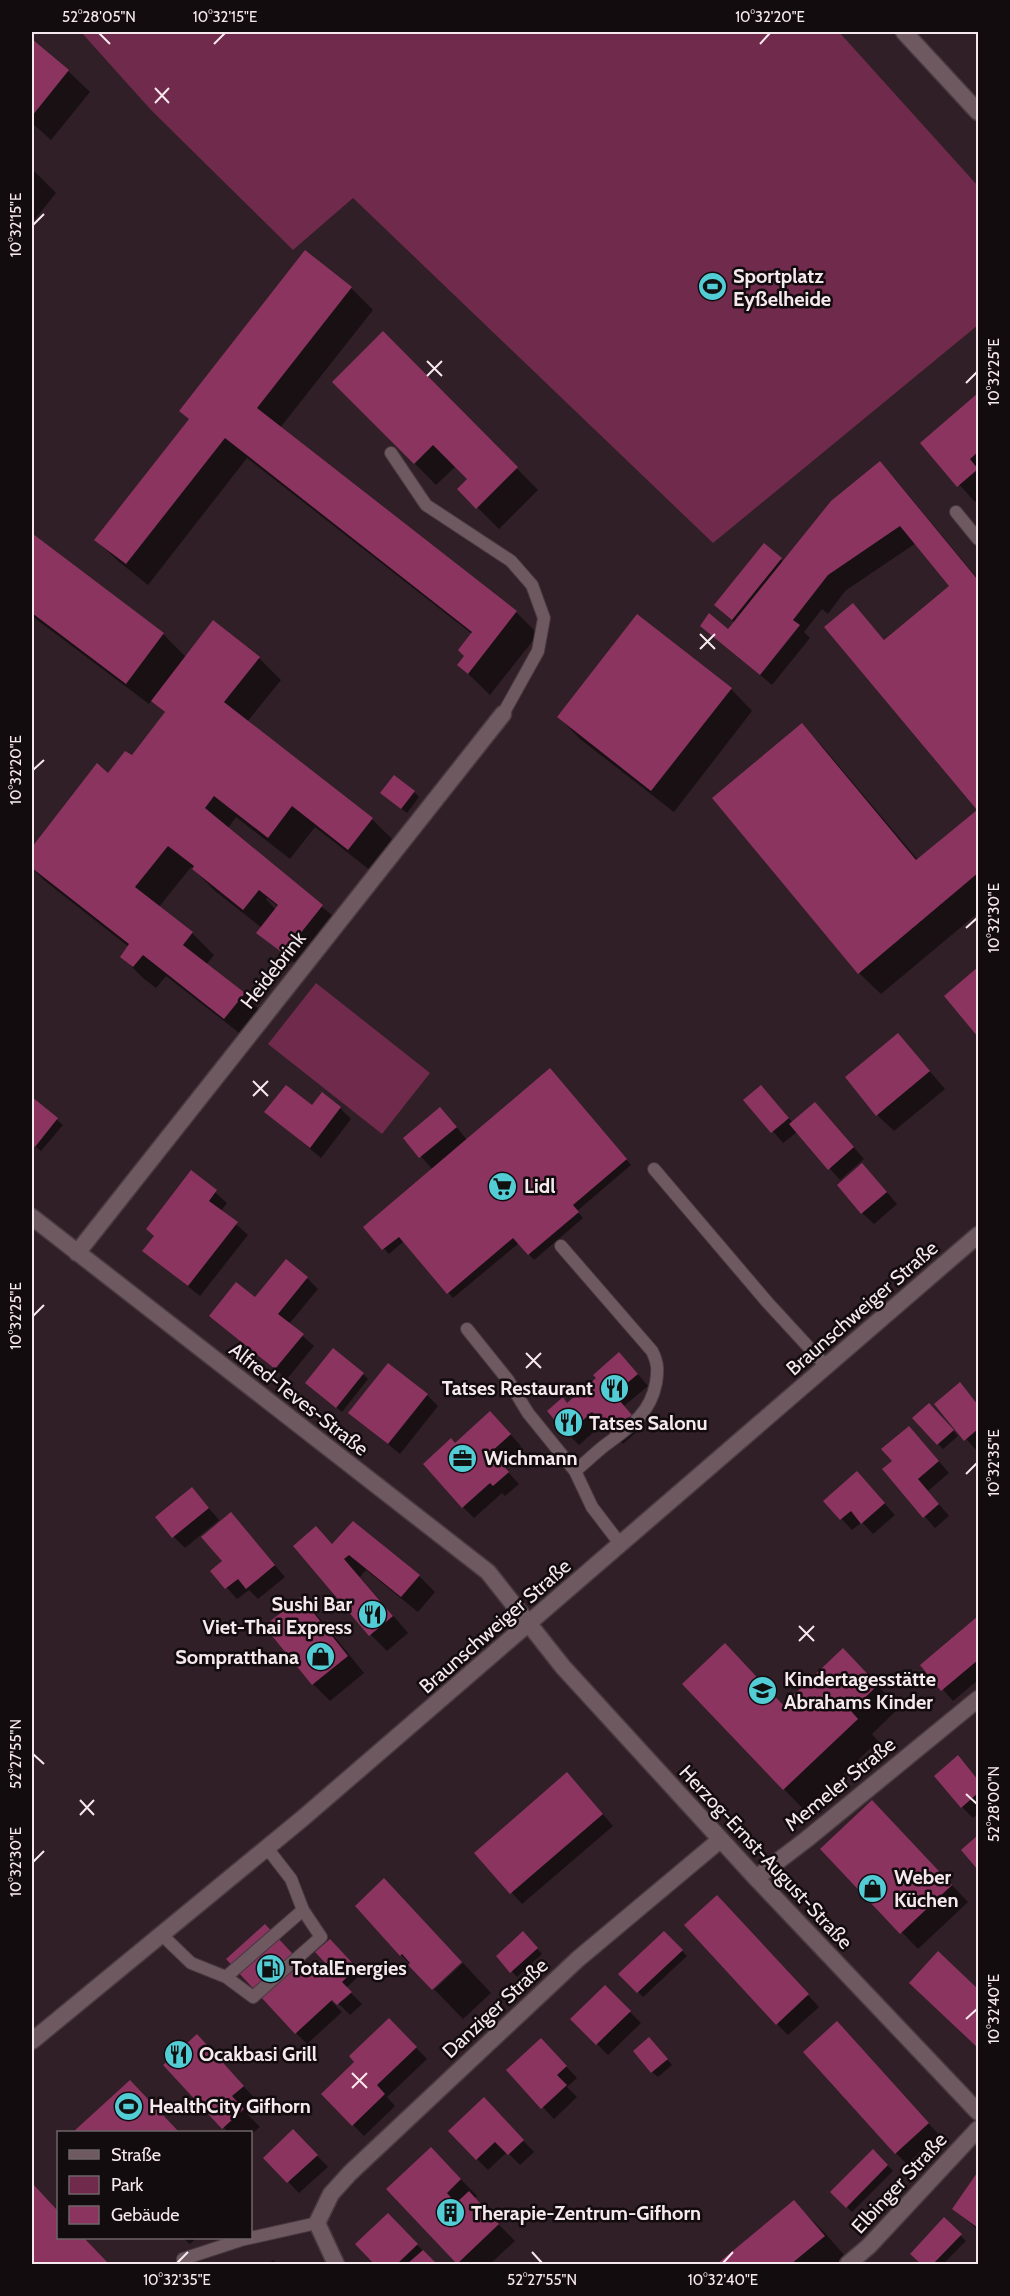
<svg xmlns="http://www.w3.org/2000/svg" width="1010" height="2296" font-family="Cabin,sans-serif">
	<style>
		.green { fill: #6f2a4c }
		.shadow { fill: #0007; fill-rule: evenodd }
		.building { fill: #8b345f }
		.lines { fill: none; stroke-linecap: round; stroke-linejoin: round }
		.service-casing { stroke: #493a40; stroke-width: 14 }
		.minor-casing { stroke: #493a40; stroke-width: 19 }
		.tertiary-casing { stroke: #493a40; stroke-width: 19 }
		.service { stroke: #6e5961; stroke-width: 12 }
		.minor { stroke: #6e5961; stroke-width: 16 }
		.tertiary { stroke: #6e5961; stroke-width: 16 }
		.ticks { fill: none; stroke: #f6e9ee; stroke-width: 2 }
		.labels { text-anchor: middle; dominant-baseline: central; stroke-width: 5; stroke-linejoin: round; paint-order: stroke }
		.poi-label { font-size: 20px; font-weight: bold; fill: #f6e9ee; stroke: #130c0f; text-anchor: start }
		.street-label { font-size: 20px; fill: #f6e9ee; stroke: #130c0f }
		.neatline { fill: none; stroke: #f6e9ee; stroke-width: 2 }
		.ticks-label { font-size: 15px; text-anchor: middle; fill: #f6e9ee }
	</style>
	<rect width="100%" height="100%" fill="#301f26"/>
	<path class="green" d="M81 32H839L978 186V325L713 543 353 198 293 250 151 110Z
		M316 983 430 1073 382 1134 268 1044Z"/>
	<path class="shadow" d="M32 41 68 71 90 92 51 140 32 123Z
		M32 169 56 193 32 223Z
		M351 288 373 310 280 428 516 612 538 634 490 695 459 665 466 656 472 634 247 458 148 585 118 561 96 540 190 420Z
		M383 333 538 490 499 529 459 489 469 479 456 466 436 485 334 382Z
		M978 395V499L975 502 922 443Z
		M879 463 896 480 978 579V810L826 627 853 605 885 641 952 586 916 543 845 591 828 614 822 609 804 632 810 638 772 685 732 651 728 631 735 623 716 605 764 545 784 562Z
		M33 536 163 634 186 657 259 658 281 680 247 722 372 819 394 841 371 871 315 827 290 859 236 817 228 828 334 917 296 964 258 933 262 928 215 891 191 867 159 907 192 933 214 955 206 965 244 994 265 1015 247 1039 166 976 156 988 143 978 122 957 129 947 45 881 32 868V849L97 766 109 775 132 757 166 714 152 700 149 704 32 616ZM267 898 279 907 276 910 266 899Z
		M731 689 752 711 674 812 580 739 559 717Z
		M802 725 823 747 918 860 978 810V913L881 994 859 973Z
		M414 792 419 797 407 813 387 798Z
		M978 969V1035L946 996Z
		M898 1035 945 1089 894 1131 877 1115Z
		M555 1076 631 1165 577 1211 583 1218 534 1260 519 1243 453 1298 404 1241 389 1254 365 1227 433 1170 405 1138 451 1120 467 1140Z
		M772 1098 793 1123 826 1115 864 1159 840 1180 797 1132 783 1143 746 1100Z
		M32 1099 63 1125 41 1151 32 1144Z
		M313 1107 340 1108 351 1119 321 1158 266 1112Z
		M192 1172 227 1203 221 1211 248 1235 200 1296 144 1251 155 1237Z
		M873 1176 897 1204 874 1224 862 1213Z
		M307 1278 318 1289 289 1324 314 1346 287 1379 211 1316Z
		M630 1365 648 1386 624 1406 642 1427 623 1444 604 1423 579 1445 568 1434 567 1404Z
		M363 1374 368 1379 342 1412 312 1388Z
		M960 1385 978 1405V1449L977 1451 936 1405Z
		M427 1395 438 1406 400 1454 350 1413Z
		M934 1410 958 1436 943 1449 938 1444Z
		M501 1424 521 1446 501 1464 519 1484 505 1496 502 1493 474 1518 463 1507 455 1444Z
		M920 1439 949 1473 928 1491 949 1516 935 1528 884 1470Z
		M857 1473 895 1515 873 1534 862 1522 852 1530 825 1501Z
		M203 1501 219 1520 185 1548 174 1537Z
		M231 1514 285 1577 258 1599 249 1590 237 1599 212 1571 224 1561Z
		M316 1528 333 1545 419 1576 435 1592 418 1612 366 1570 360 1577 408 1633 387 1651 371 1635Z
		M301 1599 317 1615 364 1673 330 1701 313 1684 266 1627Z
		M978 1618V1680L953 1701 922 1665Z
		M864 1671 899 1708 872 1734 878 1741 805 1811 784 1789V1706Z
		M958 1757 978 1780V1813L973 1818 962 1807Z
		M578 1785 613 1826 522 1904 476 1853Z
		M888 1818 968 1902 918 1949 822 1849Z
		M384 1880 461 1961 433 1987 435 1989 463 1963 491 1993 463 2019 401 1955Z
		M728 1908 819 2007 788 2035 777 2024Z
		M523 1933 542 1954 517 1977 498 1956Z
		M664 1933 687 1956 643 1997 620 1974Z
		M330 1941 361 1974 346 1988 362 2004 350 2015 328 1993 326 1996 342 2012 307 2044 296 2033 333 1974Z
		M939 1953 978 1991V2047L922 1994Z
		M605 1987 641 2023 608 2055 572 2019Z
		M389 2020 427 2059 387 2097 395 2106 364 2136 323 2094 356 2062Z
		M848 2034 939 2135 907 2164 896 2153Z
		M654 2044 672 2065 658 2077 652 2072Z
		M552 2051 577 2078 567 2087 577 2097 554 2119 508 2070Z
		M213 2053 259 2103 247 2114 260 2127 250 2135V2132H228L165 2065Z
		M130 2082 178 2132H75Z
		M495 2111 534 2152 520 2165 507 2152 488 2170 477 2159Z
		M293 2131 328 2167 299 2193 265 2158Z
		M873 2151 893 2171 852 2212 832 2192Z
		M448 2166 477 2196 474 2199 515 2241 490 2264H460L389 2189Z
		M977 2175 978 2176V2230L954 2209Z
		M32 2185 58 2213V2238H82L108 2264H32Z
		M794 2202 824 2232 852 2264H720Z
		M388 2215 428 2256 435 2264H376L358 2244Z
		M944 2220 966 2241 943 2264H923L912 2254Z
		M183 2238H197L190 2244Z
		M273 2260 278 2264H268Z"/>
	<path class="building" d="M32 39 69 70 32 116Z
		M305 250 352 287 257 408 517 611 468 674 457 665 464 656 458 650 472 632 225 438 126 564 94 540 189 419 179 411Z
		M383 331 518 467 476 509 457 489 467 479 433 445 414 464 332 382Z
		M978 393V452L970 459 978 469 957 487 920 443Z
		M880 461 978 580V873L858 974 712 798 802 723 916 860 977 810 824 627 853 603 884 640 949 586 900 526 828 575 793 620 800 625 760 675 700 626 709 613 728 629 831 501Z
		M33 534 164 633 126 684 32 613Z
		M764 543 782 558 732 620 714 605Z
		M637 614 732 688 651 791 557 717Z
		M213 620 260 657 224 702 373 818 348 850 292 806 268 838 214 796 205 808 323 905 284 954 256 933 278 905 259 890 243 910 192 869 194 866 168 846 135 887 193 932 183 945 245 993 224 1019 143 955 133 967 120 957 129 944 32 868V847L97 763 108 773 125 751 132 755 165 712 151 701Z
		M394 775 415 791 401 809 380 793Z
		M978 967V1037L944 996Z
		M898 1033 930 1071 876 1116 845 1077Z
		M550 1068 627 1159 573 1205 579 1212 528 1255 513 1238 447 1294 399 1237 382 1250 363 1227Z
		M286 1085 312 1105 322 1092 341 1107 310 1148 264 1112Z
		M761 1085 789 1118 771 1133 743 1100Z
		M32 1097 58 1118 35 1147 32 1144Z
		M815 1102 854 1147 828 1170 789 1124Z
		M440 1107 457 1127 419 1158 403 1138Z
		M862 1163 887 1192 861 1214 837 1185Z
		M191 1170 217 1190 209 1201 238 1222 188 1286 142 1251 154 1236 146 1229Z
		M286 1259 308 1277 278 1314 304 1334 275 1369 209 1316 236 1282 255 1297Z
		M333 1348 364 1373 336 1408 305 1383Z
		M619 1352 638 1374 614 1394 632 1415 611 1434 592 1412 567 1435 547 1411 563 1397 567 1403 596 1378 593 1375Z
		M388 1363 428 1394 388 1444 348 1413Z
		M960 1382 978 1405V1429L964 1441 934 1404Z
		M929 1403 954 1430 937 1445 912 1418Z
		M490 1411 511 1434 491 1452 509 1472 493 1486 490 1483 462 1508 423 1464 451 1438 455 1443Z
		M909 1426 939 1461 918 1479 939 1504 923 1518 882 1469 892 1461 881 1449Z
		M857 1471 885 1503 861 1524 851 1511 840 1520 823 1501Z
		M192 1487 209 1508 172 1538 155 1517Z
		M231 1512 275 1565 246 1589 238 1579 225 1589 210 1571 222 1561 201 1537Z
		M353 1521 420 1575 401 1597 349 1555 344 1559 393 1616 369 1636 293 1546 316 1526 332 1544Z
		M301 1597 348 1656 312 1685 264 1626Z
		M978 1616V1660L941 1691 920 1665Z
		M725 1643 783 1705 843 1648 878 1685 851 1711 858 1719 783 1790 682 1684Z
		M958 1755 978 1780V1793L961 1808 934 1776Z
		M567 1772 603 1814 510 1894 474 1853Z
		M872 1800 952 1885 900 1934 820 1849Z
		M978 1835V1870L961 1850Z
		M384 1878 462 1962 432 1990 408 1965 410 1963 402 1954 400 1956 355 1906Z
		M717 1895 809 1994 776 2025 684 1925Z
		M265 1924 315 1978 328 1966 315 1952 330 1939 357 1968 342 1982 352 1992 337 2005 332 2000 295 2034 226 1959Z
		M523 1931 538 1948 510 1973 496 1956Z
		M664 1931 683 1950 637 1993 618 1974Z
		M938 1951 978 1989V2048L909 1983Z
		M605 1985 631 2011 596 2045 570 2019Z
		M389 2018 417 2047 377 2085 385 2094 352 2126 321 2094 354 2062 349 2056Z
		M837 2021 929 2123 895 2154 803 2052Z
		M197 2034 244 2086 232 2096 244 2109 222 2129 163 2065Z
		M649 2037 668 2059 651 2073 633 2051Z
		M541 2038 567 2066 557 2075 567 2085 541 2109 506 2070Z
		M130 2080 179 2132H73Z
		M484 2097 524 2140 508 2155 495 2142 476 2160 448 2131Z
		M293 2129 318 2155 287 2183 263 2158Z
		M431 2147 461 2179 447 2193 456 2203 469 2191 499 2224 457 2264 386 2189Z
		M873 2149 888 2165 846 2208 830 2192Z
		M977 2173 978 2174V2228L952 2209Z
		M32 2183 58 2211V2238H84L109 2264H32Z
		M794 2200 825 2236 791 2264H717Z
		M388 2213 418 2244 397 2264H374L355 2244Z
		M944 2217 962 2234 933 2264H921L910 2254Z
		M423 2250 437 2264H407Z"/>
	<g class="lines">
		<defs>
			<path id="service" d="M391 453 426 505 511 561 532 585 544 618 538 651 503 714
				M956 512 978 539
				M654 1169 768 1303 826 1366
				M561 1246 652 1351C658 1363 658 1370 656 1383 650 1415 628 1428 604 1446 594 1454 585 1463 575 1471
				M467 1329 508 1380 528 1413 575 1471 592 1507 621 1545
				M162 1935 191 1963 226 1977 303 1910 291 1879 267 1848
				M226 1977 253 1997 321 1937 303 1910
				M183 2259 241 2240 317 2223"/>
			<path id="minor" d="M32 1217 488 1572 563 1667 756 1878 978 2112
				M77 1253 503 714
				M756 1878 807 1839 978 1699
				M336 2264 317 2223 331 2194 350 2173 578 1959 720 1840
				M848 2264 869 2246 978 2129"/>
			<path id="tertiary" d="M904 32 978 112
				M32 2041 303 1818 978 1235"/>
		</defs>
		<use href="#service" class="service-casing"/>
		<use href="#minor" class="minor-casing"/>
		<use href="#tertiary" class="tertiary-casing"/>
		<use href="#service" class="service"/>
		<use href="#minor" class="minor"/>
		<use href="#tertiary" class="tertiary"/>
	</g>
	<path class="ticks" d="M99 33 110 44M214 44 225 33M760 44 770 33M155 88 169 103M155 103 169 88M33 225 44 214M427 361 442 376M427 376 442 361M966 383 977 372M700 634 715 649M700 649 715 634M33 770 44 760M966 928 977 918M253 1081 268 1096M253 1096 268 1081M33 1316 44 1305M526 1353 541 1368M526 1368 541 1353M966 1474 977 1463M799 1626 814 1641M799 1641 814 1626M33 1754 44 1764M966 1794 977 1804M80 1800 94 1815M80 1815 94 1800M33 1862 44 1851M966 2019 977 2009M352 2073 367 2088M352 2088 367 2073M532 2252 542 2263M177 2263 188 2252M723 2263 733 2252"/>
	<defs>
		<symbol id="stadium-disc" viewBox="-11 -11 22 22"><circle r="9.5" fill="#52ccd5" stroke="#130c0f"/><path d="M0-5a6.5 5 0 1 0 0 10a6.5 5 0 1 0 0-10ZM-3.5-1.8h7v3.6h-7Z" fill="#111"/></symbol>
		<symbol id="supermarket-disc" viewBox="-11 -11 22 22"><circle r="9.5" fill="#52ccd5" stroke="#130c0f"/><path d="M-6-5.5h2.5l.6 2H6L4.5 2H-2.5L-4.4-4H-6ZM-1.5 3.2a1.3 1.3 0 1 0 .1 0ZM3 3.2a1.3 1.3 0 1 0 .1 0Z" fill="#111"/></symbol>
		<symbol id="restaurant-disc" viewBox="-11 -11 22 22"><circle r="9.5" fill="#52ccd5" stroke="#130c0f"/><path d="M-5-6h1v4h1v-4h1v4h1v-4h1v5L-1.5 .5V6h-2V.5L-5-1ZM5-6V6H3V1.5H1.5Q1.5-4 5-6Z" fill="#111"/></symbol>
		<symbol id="office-disc" viewBox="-11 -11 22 22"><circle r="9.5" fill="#52ccd5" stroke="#130c0f"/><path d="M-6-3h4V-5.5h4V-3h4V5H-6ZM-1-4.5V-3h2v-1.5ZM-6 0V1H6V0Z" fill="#111"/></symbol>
		<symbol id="shop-disc" viewBox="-11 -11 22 22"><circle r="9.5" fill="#52ccd5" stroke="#130c0f"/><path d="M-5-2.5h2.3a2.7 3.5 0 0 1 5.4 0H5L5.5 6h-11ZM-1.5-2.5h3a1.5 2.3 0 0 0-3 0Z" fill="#111"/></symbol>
		<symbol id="school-disc" viewBox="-11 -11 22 22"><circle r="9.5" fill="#52ccd5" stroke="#130c0f"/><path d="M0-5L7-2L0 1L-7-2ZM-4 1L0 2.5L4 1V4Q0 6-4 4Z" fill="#111"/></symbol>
		<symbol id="fuel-disc" viewBox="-11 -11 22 22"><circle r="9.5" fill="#52ccd5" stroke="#130c0f"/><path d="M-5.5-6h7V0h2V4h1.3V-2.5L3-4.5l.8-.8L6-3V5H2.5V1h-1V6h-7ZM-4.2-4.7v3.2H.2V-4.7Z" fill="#111"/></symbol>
		<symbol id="building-disc" viewBox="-11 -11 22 22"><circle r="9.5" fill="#52ccd5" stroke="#130c0f"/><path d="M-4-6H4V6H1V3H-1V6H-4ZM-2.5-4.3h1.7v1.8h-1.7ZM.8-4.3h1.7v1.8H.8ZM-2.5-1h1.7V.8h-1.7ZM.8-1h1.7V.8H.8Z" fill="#111"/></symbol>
	</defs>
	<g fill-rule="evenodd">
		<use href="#stadium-disc" x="696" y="270" width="33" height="33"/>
		<use href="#supermarket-disc" x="486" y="1170" width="33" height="33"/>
		<use href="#restaurant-disc" x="598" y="1372" width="33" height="33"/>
		<use href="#restaurant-disc" x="552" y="1406" width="33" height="33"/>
		<use href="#office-disc" x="446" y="1442" width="33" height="33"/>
		<use href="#restaurant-disc" x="356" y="1598" width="33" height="33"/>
		<use href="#shop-disc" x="304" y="1640" width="33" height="33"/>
		<use href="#school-disc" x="746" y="1674" width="33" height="33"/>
		<use href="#shop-disc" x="856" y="1872" width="33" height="33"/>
		<use href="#fuel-disc" x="254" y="1952" width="33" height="33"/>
		<use href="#restaurant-disc" x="162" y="2038" width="33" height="33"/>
		<use href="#stadium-disc" x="112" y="2090" width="33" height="33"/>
		<use href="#building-disc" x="434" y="2196" width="33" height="33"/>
	</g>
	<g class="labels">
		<g class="poi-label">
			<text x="733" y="276">Sportplatz<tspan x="733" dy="23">Eyßelheide</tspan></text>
			<text x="524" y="1186">Lidl</text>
			<text x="593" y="1388" text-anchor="end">Tatses Restaurant</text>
			<text x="589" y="1423">Tatses Salonu</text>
			<text x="484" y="1458">Wichmann</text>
			<text x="352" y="1604" text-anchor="end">Sushi Bar<tspan x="352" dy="23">Viet-Thai Express</tspan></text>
			<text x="299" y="1657" text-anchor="end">Sompratthana</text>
			<text x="784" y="1679">Kindertagesstätte<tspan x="784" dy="23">Abrahams Kinder</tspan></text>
			<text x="894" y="1877">Weber<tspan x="894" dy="23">Küchen</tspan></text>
			<text x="291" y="1968">TotalEnergies</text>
			<text x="199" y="2054">Ocakbasi Grill</text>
			<text x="149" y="2106">HealthCity Gifhorn</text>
			<text x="471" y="2213">Therapie-Zentrum-Gifhorn</text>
		</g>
		<g class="street-label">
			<text transform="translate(273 970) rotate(-52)">Heidebrink</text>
			<text transform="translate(862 1308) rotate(-41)">Braunschweiger Straße</text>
			<text transform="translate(299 1399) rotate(38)">Alfred-Teves-Straße</text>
			<text transform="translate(495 1626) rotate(-41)">Braunschweiger Straße</text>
			<text transform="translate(840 1784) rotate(-39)">Memeler Straße</text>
			<text transform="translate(766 1857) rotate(47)">Herzog-Ernst-August-Straße</text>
			<text transform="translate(495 2008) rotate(-43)">Danziger Straße</text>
			<text transform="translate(899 2183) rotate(-47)">Elbinger Straße</text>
		</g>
	</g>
	<rect width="1010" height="2296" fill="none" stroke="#130c0f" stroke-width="66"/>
	<rect x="57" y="2131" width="195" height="108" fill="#130c0f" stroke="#6e6468" stroke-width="1.5"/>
	<rect x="69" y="2150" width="30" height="9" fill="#6e5961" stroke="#6e6468" stroke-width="1.5"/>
	<text x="111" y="2161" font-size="18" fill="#f6e9ee">Straße</text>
	<rect x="69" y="2176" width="30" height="18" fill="#6f2a4c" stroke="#6e6468" stroke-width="1.5"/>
	<text x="111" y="2191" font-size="18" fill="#f6e9ee">Park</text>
	<rect x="69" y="2206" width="30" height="18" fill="#8b345f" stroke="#6e6468" stroke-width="1.5"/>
	<text x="111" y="2221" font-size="18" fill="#f6e9ee">Gebäude</text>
	<rect x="33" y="33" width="944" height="2230" class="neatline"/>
	<g class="ticks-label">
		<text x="99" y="22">52°28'05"N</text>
		<text x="225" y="22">10°32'15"E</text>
		<text x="770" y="22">10°32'20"E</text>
		<text transform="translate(16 225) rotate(-90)" y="5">10°32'15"E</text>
		<text transform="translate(994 372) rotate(-90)" y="5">10°32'25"E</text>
		<text transform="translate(16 770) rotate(-90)" y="5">10°32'20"E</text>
		<text transform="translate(994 918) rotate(-90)" y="5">10°32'30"E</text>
		<text transform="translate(16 1316) rotate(-90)" y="5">10°32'25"E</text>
		<text transform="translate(994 1463) rotate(-90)" y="5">10°32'35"E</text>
		<text transform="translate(16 1754) rotate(-90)" y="5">52°27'55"N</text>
		<text transform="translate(994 1804) rotate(-90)" y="5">52°28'00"N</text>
		<text transform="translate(16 1862) rotate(-90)" y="5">10°32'30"E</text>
		<text transform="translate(994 2009) rotate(-90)" y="5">10°32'40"E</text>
		<text x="177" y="2285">10°32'35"E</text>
		<text x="542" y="2285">52°27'55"N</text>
		<text x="723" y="2285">10°32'40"E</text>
	</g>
</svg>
